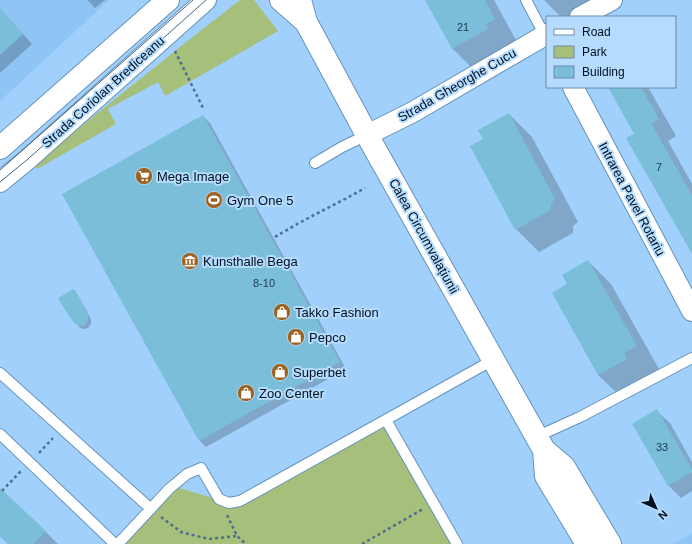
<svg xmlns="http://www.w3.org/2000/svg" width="692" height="544" font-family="Helvetica,sans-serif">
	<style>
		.built { fill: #8fc5f5 }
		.green { fill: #a6bf7b }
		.shadow { fill: #0003 }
		.building { fill: #7bbed9 }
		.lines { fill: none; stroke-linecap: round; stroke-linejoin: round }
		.lane-casing { stroke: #6593bb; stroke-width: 12 }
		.street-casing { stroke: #6593bb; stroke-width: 22 }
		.secondary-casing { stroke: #6593bb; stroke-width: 24 }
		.primary-casing { stroke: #6593bb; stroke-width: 24 }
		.path { stroke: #50708d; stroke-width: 2.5; stroke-dasharray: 3 3; stroke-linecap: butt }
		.lane { stroke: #fff; stroke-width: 10 }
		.street { stroke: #fff; stroke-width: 20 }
		.secondary { stroke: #fff; stroke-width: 22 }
		.primary { stroke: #fff; stroke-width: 22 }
		.tram { stroke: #46637e; stroke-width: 1 }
		.labels { text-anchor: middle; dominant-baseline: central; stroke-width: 4; stroke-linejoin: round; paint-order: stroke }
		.number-label { font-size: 11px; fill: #203c4e }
		.street-label { font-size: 13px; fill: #01101f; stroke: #b5dcff }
		.poi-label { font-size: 13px; fill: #01101f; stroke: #b5dcff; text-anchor: start }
	</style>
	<rect width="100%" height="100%" fill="#a0d0fb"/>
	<path class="built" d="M0 0H109L0 101Z
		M692 533V544H673L686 537Z"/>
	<path class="green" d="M240 0H254L278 31 165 96 158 82 108 109 116 124 37 169 34 164 175 51Z
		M383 422 452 544H118L173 486 229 503Z"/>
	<path class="shadow" d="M87 0H105L95 8Z
		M426 0H494L517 42 475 71 452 48Z
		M544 0H611L580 17H561Z
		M0 17 14 24 32 44 0 73Z
		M609 87H648L676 136 668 141 692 184V252L636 134Z
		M509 114 532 137 578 222 573 226V233L539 252 516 229Z
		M203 116 210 123 346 369 206 447 200 441Z
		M588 261 611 284 659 369 646 376 649 382 621 397 598 375 568 284Z
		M76 293 86 309 91 320V324L88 328 83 329 79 327 76 323Z
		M657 411 670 423 692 462V491L681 498 668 485Z
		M0 490 46 532 58 544H8L0 536Z"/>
	<path class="building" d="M425 0H485L495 19 486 24 488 29 452 49Z
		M0 8 23 34 0 55Z
		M608 87H641L659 119 651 123 692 195V254L626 138 634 134Z
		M509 113 555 199 551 204V210L515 230 470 146 483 139 478 130Z
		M203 115 340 362 199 441 62 194Z
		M588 260 637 346 624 353 627 359 598 375 552 293 567 284 562 275Z
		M74 289 83 304 88 316V321L85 325 82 326H80L75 324 67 313 58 298Z
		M657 409 692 470V472L668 486 632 424Z
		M0 488 46 531 34 544H8L0 536Z"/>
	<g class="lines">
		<defs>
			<path id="lane" d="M526 0 545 36
				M315 163 342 147 367 135
				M0 373 151 509
				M386 420 457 544
				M0 434 115 544
				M536 437 580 417 692 358
				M118 544 169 489 187 474 201 468 219 499 229 503 240 501 493 360"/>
			<path id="street" d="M580 17 612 0
				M573 87 692 311
				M367 135 413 112 547 34
				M0 182 28 159 206 0"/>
			<path id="secondary" d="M0 148 168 0"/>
			<path id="primary" d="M281 0 306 22
				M300 0 306 22 367 135 544 450 564 467 610 544
				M544 450 546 476 587 544"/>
		</defs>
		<use href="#lane" class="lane-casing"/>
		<use href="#street" class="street-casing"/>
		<use href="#secondary" class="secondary-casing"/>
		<use href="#primary" class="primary-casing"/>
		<path class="path" d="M175 51 204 110
			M275 237C304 219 335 205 365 188
			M39 453 53 438
			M2 491 21 471
			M227 515 237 536 246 544
			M161 517 181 532 209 539 237 536
			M362 544 423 509"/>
		<use href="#lane" class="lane"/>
		<use href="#street" class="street"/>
		<use href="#secondary" class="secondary"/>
		<use href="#primary" class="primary"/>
		<path class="tram" d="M0 170 193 0
			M0 182 28 159 206 0"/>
	</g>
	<defs>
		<symbol id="supermarket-disc" viewBox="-11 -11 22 22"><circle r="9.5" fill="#9c6320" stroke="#b5dcff"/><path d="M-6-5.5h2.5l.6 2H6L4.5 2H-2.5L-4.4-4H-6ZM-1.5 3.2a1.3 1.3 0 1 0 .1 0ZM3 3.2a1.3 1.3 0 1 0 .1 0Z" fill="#fff"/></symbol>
		<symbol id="stadium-disc" viewBox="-11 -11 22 22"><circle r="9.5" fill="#9c6320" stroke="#b5dcff"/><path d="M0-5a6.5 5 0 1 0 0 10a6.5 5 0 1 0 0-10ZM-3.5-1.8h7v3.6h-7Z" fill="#fff"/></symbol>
		<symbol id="museum-disc" viewBox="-11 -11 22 22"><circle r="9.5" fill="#9c6320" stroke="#b5dcff"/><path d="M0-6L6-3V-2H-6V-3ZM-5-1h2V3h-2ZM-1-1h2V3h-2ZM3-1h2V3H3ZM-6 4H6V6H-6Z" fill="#fff"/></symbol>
		<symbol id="shop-disc" viewBox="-11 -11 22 22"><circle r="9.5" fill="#9c6320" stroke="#b5dcff"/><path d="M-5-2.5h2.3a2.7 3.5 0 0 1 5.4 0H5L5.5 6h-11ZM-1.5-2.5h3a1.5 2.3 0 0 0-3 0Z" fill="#fff"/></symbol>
	</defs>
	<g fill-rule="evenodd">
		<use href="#supermarket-disc" x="134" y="166" width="20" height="20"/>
		<use href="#stadium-disc" x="204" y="190" width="20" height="20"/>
		<use href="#museum-disc" x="180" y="251" width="20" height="20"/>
		<use href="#shop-disc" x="272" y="302" width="20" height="20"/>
		<use href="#shop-disc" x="286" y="327" width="20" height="20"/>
		<use href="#shop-disc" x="270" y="362" width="20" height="20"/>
		<use href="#shop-disc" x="236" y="383" width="20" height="20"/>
	</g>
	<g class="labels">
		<g class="number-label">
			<text x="463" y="27">21</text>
			<text x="659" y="167">7</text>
			<text x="264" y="283">8-10</text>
			<text x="662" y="447">33</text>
		</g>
		<g class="street-label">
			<text transform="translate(457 85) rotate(-30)">Strada Gheorghe Cucu</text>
			<text transform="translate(103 92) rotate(-42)">Strada Coriolan Brediceanu</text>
			<text transform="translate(632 199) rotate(62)">Intrarea Pavel Rotariu</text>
			<text transform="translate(424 236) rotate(61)">Calea Circumvalațiunii</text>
		</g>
		<g class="poi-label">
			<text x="157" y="176">Mega Image</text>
			<text x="227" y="200">Gym One 5</text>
			<text x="203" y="261">Kunsthalle Bega</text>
			<text x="295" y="312">Takko Fashion</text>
			<text x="309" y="337">Pepco</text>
			<text x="293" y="372">Superbet</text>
			<text x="259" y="393">Zoo Center</text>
		</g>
	</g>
	<rect x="546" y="16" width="130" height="72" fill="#b5dcff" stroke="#6d8aa5"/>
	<rect x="554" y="29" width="20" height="6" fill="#ffffff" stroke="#6d8aa5"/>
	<text x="582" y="36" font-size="12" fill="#01101f">Road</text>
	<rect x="554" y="46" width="20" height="12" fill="#a6bf7b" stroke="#6d8aa5"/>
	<text x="582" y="56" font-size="12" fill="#01101f">Park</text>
	<rect x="554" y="66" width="20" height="12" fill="#7bbed9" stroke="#6d8aa5"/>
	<text x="582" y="76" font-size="12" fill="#01101f">Building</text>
	<g transform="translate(656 508) rotate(135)" stroke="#b5dcff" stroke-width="3" paint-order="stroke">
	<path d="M0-3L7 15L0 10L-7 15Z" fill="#01101f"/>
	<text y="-6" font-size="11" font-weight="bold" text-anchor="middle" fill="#01101f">N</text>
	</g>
</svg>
